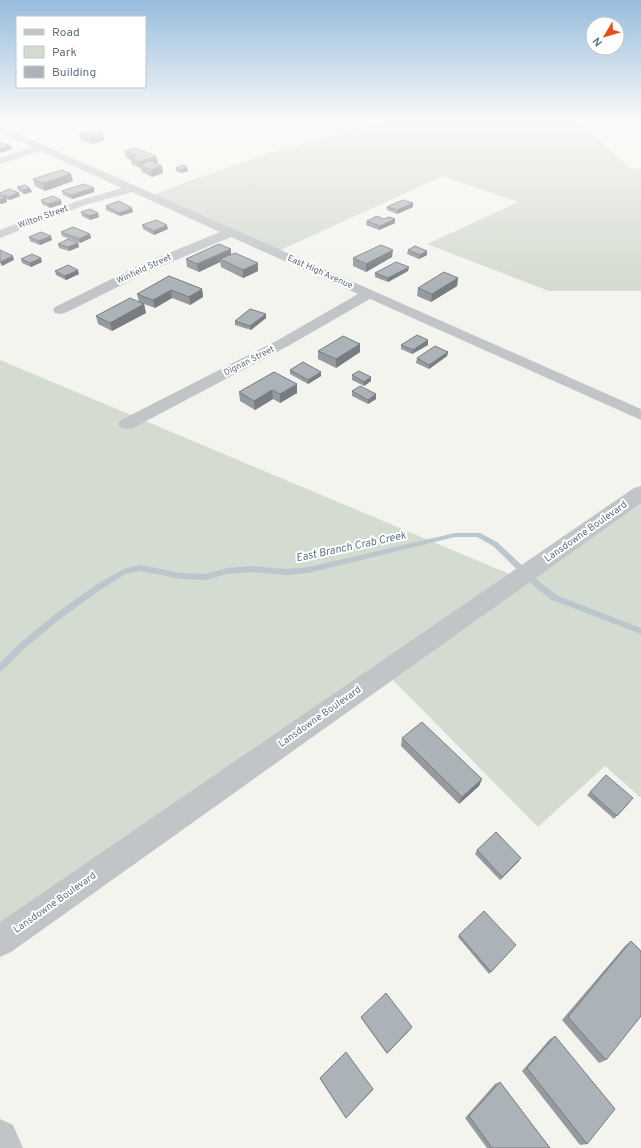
<svg xmlns="http://www.w3.org/2000/svg" width="641" height="1148" font-family="Overpass,sans-serif">
	<style>
		.green { fill: #d4dbd0 }
		.lines { fill: none; stroke-linecap: round; stroke-linejoin: round }
		.stream { fill: #bbc7cc; fill-rule: evenodd }
		.minor { fill: #c1c5c8; fill-rule: evenodd }
		.wall { fill: #949a9e }
		.shaded-wall { fill: #787d81 }
		.building { fill: #acb3b8; stroke: #787d81 }
		.labels { text-anchor: middle; dominant-baseline: central; stroke-width: 4; stroke-linejoin: round; paint-order: stroke }
		.far-street-label { font-size: 9px; fill: #627381; stroke: #fff }
		.street-label { font-size: 10px; fill: #627381; stroke: #fff }
		.water-label { font-size: 11px; font-style: italic; fill: #5d767f; stroke: #fff }
	</style>
	<rect width="100%" height="100%" fill="#f4f4ef"/>
	<path class="green" d="M391 121H577L632 169 641 168V291H549L427 244 519 202 443 176 276 252 149 196 265 154Z
		M0 360 519 578 641 493V798L605 766 538 827 385 672 0 941Z"/>
	<g class="lines">
		<path class="stream" d="M455 533H480L497 542 541 583 558 596 641 628V634L552 600 535 587 493 546 477 537H455L308 573 287 575 252 572 227 574 206 580 181 579 140 571 126 574 100 590 60 619 25 648 3 670 0 671V663L19 644 54 615 94 586 124 569 140 565 181 573 206 574 227 568 252 566 287 569 308 567Z"/>
		<path class="minor" d="M0 126 641 409V420L370 299 288 346 133 428 127 429 121 428 118 424 121 420 278 340 358 294 231 237 152 270 65 313 60 314 55 313 53 310 55 307 142 264 220 232 132 192 85 205 0 238V230L77 201 122 188 40 151 0 164V158L32 147 0 133Z
			M641 486V503L11 952 0 957V922L634 488Z
			M0 1119 13 1125 23 1148H0Z"/>
	</g>
	<path class="wall" d="M79 133 103 134 104 140 92 144 81 140Z
		M125 151 158 163 156 164 162 166 163 173 152 177 142 172 141 168 132 165 131 160 126 158Z
		M176 168 188 171 181 173 176 171Z
		M33 179 73 181 45 191 35 186Z
		M17 187 30 188 32 192 24 194 19 191Z
		M94 188V192L72 199 63 195 62 191Z
		M0 193 20 196 10 200 6 199 7 202 1 204H0Z
		M41 200 62 204 50 208 42 204Z
		M106 206 133 212 120 216 106 210Z
		M387 207H413L397 214 387 210Z
		M81 212 99 217 90 220 82 216Z
		M384 219H395V223L379 230 366 225 367 221Z
		M142 225 168 229 154 235 143 229Z
		M61 232 90 234 91 238 80 243 62 236Z
		M29 237 52 240 40 245 30 241Z
		M78 243 79 247 69 251 59 248 58 244Z
		M408 250 427 255 419 259 407 254Z
		M231 255 258 271 243 278 221 267 220 262 199 272 187 267 186 259Z
		M392 257 366 272 353 266V258Z
		M21 259 42 262 31 267 22 263Z
		M55 271 79 274 66 280 56 275Z
		M408 271 388 282 375 277V273Z
		M169 276 202 289 203 297 190 305 172 298 155 308 144 304 146 313 112 331 98 324 96 316 139 302 137 294Z
		M458 278 457 286 431 302 417 296 418 288Z
		M266 318 251 330 235 325V321Z
		M360 344V352L336 368 318 359V351Z
		M401 345H428L412 354 401 349Z
		M448 352 447 356 429 369 416 363 417 358Z
		M290 370 321 376 308 384 290 374Z
		M274 372 297 393 280 403 273 399 255 410 240 401 239 392Z
		M352 375 371 381 364 386 352 380Z
		M352 391 376 394V399L368 404 352 396Z
		M402 738 482 779 479 786 459 804 401 746Z
		M590 792 630 802 614 819 587 795Z
		M477 850 519 861 500 880 475 854Z
		M459 935 516 945 489 974 458 937Z
		M631 941 606 1060 599 1063 562 1020 625 946Z
		M361 1017 411 1029 387 1054 361 1018Z
		M555 1036 587 1144 580 1145 522 1071 550 1039Z
		M320 1078 373 1090 346 1118 320 1079Z
		M500 1082 550 1148H487L465 1118 495 1084Z"/>
	<path class="shaded-wall" d="M103 134 104 140 92 144 90 137Z
		M11 146 12 149 0 153V149Z
		M156 156 158 163 145 167 140 165 141 168 140 169 139 162Z
		M162 166 163 173 152 177 151 170Z
		M187 167 188 171 181 173V170Z
		M71 174 73 181 45 191 43 183Z
		M30 188 32 192 24 194 23 190Z
		M94 188V192L72 199 71 195Z
		M19 193 20 196 10 200 8 197Z
		M5 195 7 202 1 204 0 200 2 196Z
		M61 200 62 204 50 208 48 204Z
		M413 203V207L397 214V210Z
		M132 208 133 212 120 216 119 213Z
		M98 213 99 217 90 220 89 216Z
		M395 219V223L379 230 380 226Z
		M167 225 168 229 154 235V231Z
		M90 234 91 238 80 243 79 239Z
		M51 236 52 240 40 245 39 241Z
		M78 243 79 247 69 251 68 247Z
		M231 249V257L220 259V262L199 272 197 264Z
		M393 250 392 257 366 272V264Z
		M427 251V255L419 259 420 255Z
		M13 256 14 260 2 266 0 262Z
		M41 258 42 262 31 267 30 263Z
		M258 263V271L243 278V270Z
		M409 267 408 271 388 282V278Z
		M78 270 79 274 66 280 65 276Z
		M458 278 457 286 431 302 432 294Z
		M202 289 203 297 190 305 189 297Z
		M171 290 172 298 155 308 153 300Z
		M144 304 146 313 112 331 110 323Z
		M266 314V318L251 330 250 326Z
		M428 340V345L412 354 413 350Z
		M360 344V352L336 368V359Z
		M448 352 447 356 429 369V365Z
		M321 372V376L308 384V380Z
		M371 377V381L364 386V382Z
		M297 384V393L280 403V394Z
		M272 390 273 399 255 410 254 401Z
		M376 394V399L368 404V400Z
		M482 779 479 786 459 804 462 797Z
		M521 858 519 861 500 880 502 877Z"/>
	<path class="building" d="M92 130 103 134 90 137 79 133Z
		M0 142 11 146 0 149Z
		M136 148 156 156 139 162 131 158 137 156 125 151Z
		M151 161 162 166 151 170 140 165Z
		M182 165 187 167 181 170 176 168Z
		M62 170 71 174 43 183 33 179Z
		M84 184 94 188 71 195 62 191Z
		M25 185 30 188 23 190 17 187Z
		M9 189 19 193 8 197 5 195 2 196 6 198 0 200V193Z
		M53 196 61 200 48 204 41 200Z
		M403 200 413 203 397 210 387 207Z
		M119 201 132 208 119 213 106 206Z
		M90 209 98 213 89 216 81 212Z
		M377 216 384 219 389 217 395 219 380 226 367 221Z
		M156 220 167 225 154 231 142 225Z
		M73 227 90 234 79 239 61 232Z
		M41 232 51 236 39 241 29 237Z
		M68 239 78 243 68 247 58 244Z
		M219 244 231 249 197 264 186 259Z
		M381 245 393 250 366 264 353 258Z
		M415 246 427 251 420 255 408 250Z
		M0 250 13 256 0 262Z
		M235 253 258 263 243 270 220 259Z
		M32 254 41 258 30 263 21 259Z
		M396 262 409 267 388 278 375 273Z
		M68 265 78 270 65 276 55 271Z
		M444 272 458 278 432 294 418 288Z
		M169 276 202 289 189 297 171 290 153 300 137 294Z
		M130 298 144 304 110 323 96 316Z
		M250 309 266 314 250 326 235 321Z
		M417 335 428 340 413 350 401 345Z
		M343 336 360 344 336 359 318 351Z
		M435 346 448 352 429 365 417 358Z
		M303 362 321 372 308 380 290 370Z
		M359 371 371 377 364 382 352 375Z
		M274 372 297 384 280 394 272 390 254 401 239 392Z
		M360 386 376 394 368 400 352 391Z
		M422 722 482 779 462 797 402 738Z
		M606 775 633 798 617 816 590 792Z
		M496 832 521 858 502 877 477 850Z
		M484 911 516 945 491 972 459 935Z
		M631 941 641 951V1016L606 1060 568 1017Z
		M386 993 412 1027 387 1053 361 1017Z
		M555 1036 615 1109 587 1144 527 1068Z
		M346 1052 373 1089 346 1118 320 1078Z
		M500 1082 550 1148H492L469 1116Z"/>
	<linearGradient id="sky" x2="0" y2="1"><stop stop-color="#96bcdd"/><stop offset="0.43" stop-color="#fafaf8"/><stop offset="1" stop-color="#fafaf8" stop-opacity="0"/></linearGradient>
	<rect width="641" height="281" fill="url(#sky)"/>
	<g class="labels">
		<g class="far-street-label">
			<text transform="translate(43 217) rotate(-20)">Wilton Street</text>
			<text transform="translate(144 269) rotate(-25)">Winfield Street</text>
			<text transform="translate(320 272) rotate(24)">East High Avenue</text>
			<text transform="translate(249 361) rotate(-27)">Dignan Street</text>
		</g>
		<g class="street-label">
			<text transform="translate(586 532) rotate(-35)">Lansdowne Boulevard</text>
			<text transform="translate(320 717) rotate(-35)">Lansdowne Boulevard</text>
			<text transform="translate(55 903) rotate(-35)">Lansdowne Boulevard</text>
		</g>
		<g class="water-label">
			<text transform="translate(351 547) rotate(-12)">East Branch Crab Creek</text>
		</g>
	</g>
	<rect x="16" y="16" width="130" height="72" fill="#ffffff" stroke="#c0c7cd"/>
	<rect x="24" y="29" width="20" height="6" fill="#c1c5c8" stroke="#c0c7cd"/>
	<text x="52" y="36" font-size="12" fill="#627381">Road</text>
	<rect x="24" y="46" width="20" height="12" fill="#d4dbd0" stroke="#c0c7cd"/>
	<text x="52" y="56" font-size="12" fill="#627381">Park</text>
	<rect x="24" y="66" width="20" height="12" fill="#acb3b8" stroke="#c0c7cd"/>
	<text x="52" y="76" font-size="12" fill="#627381">Building</text>
	<g transform="translate(605 36) rotate(232)"><circle r="19" fill="#ffffff" stroke="#c0c7cd"/>
	<path d="M0-3L7 15L0 10L-7 15Z" fill="#e84c1b"/>
	<text y="-6" font-size="11" font-weight="bold" text-anchor="middle" fill="#627381">N</text>
	</g>
</svg>
